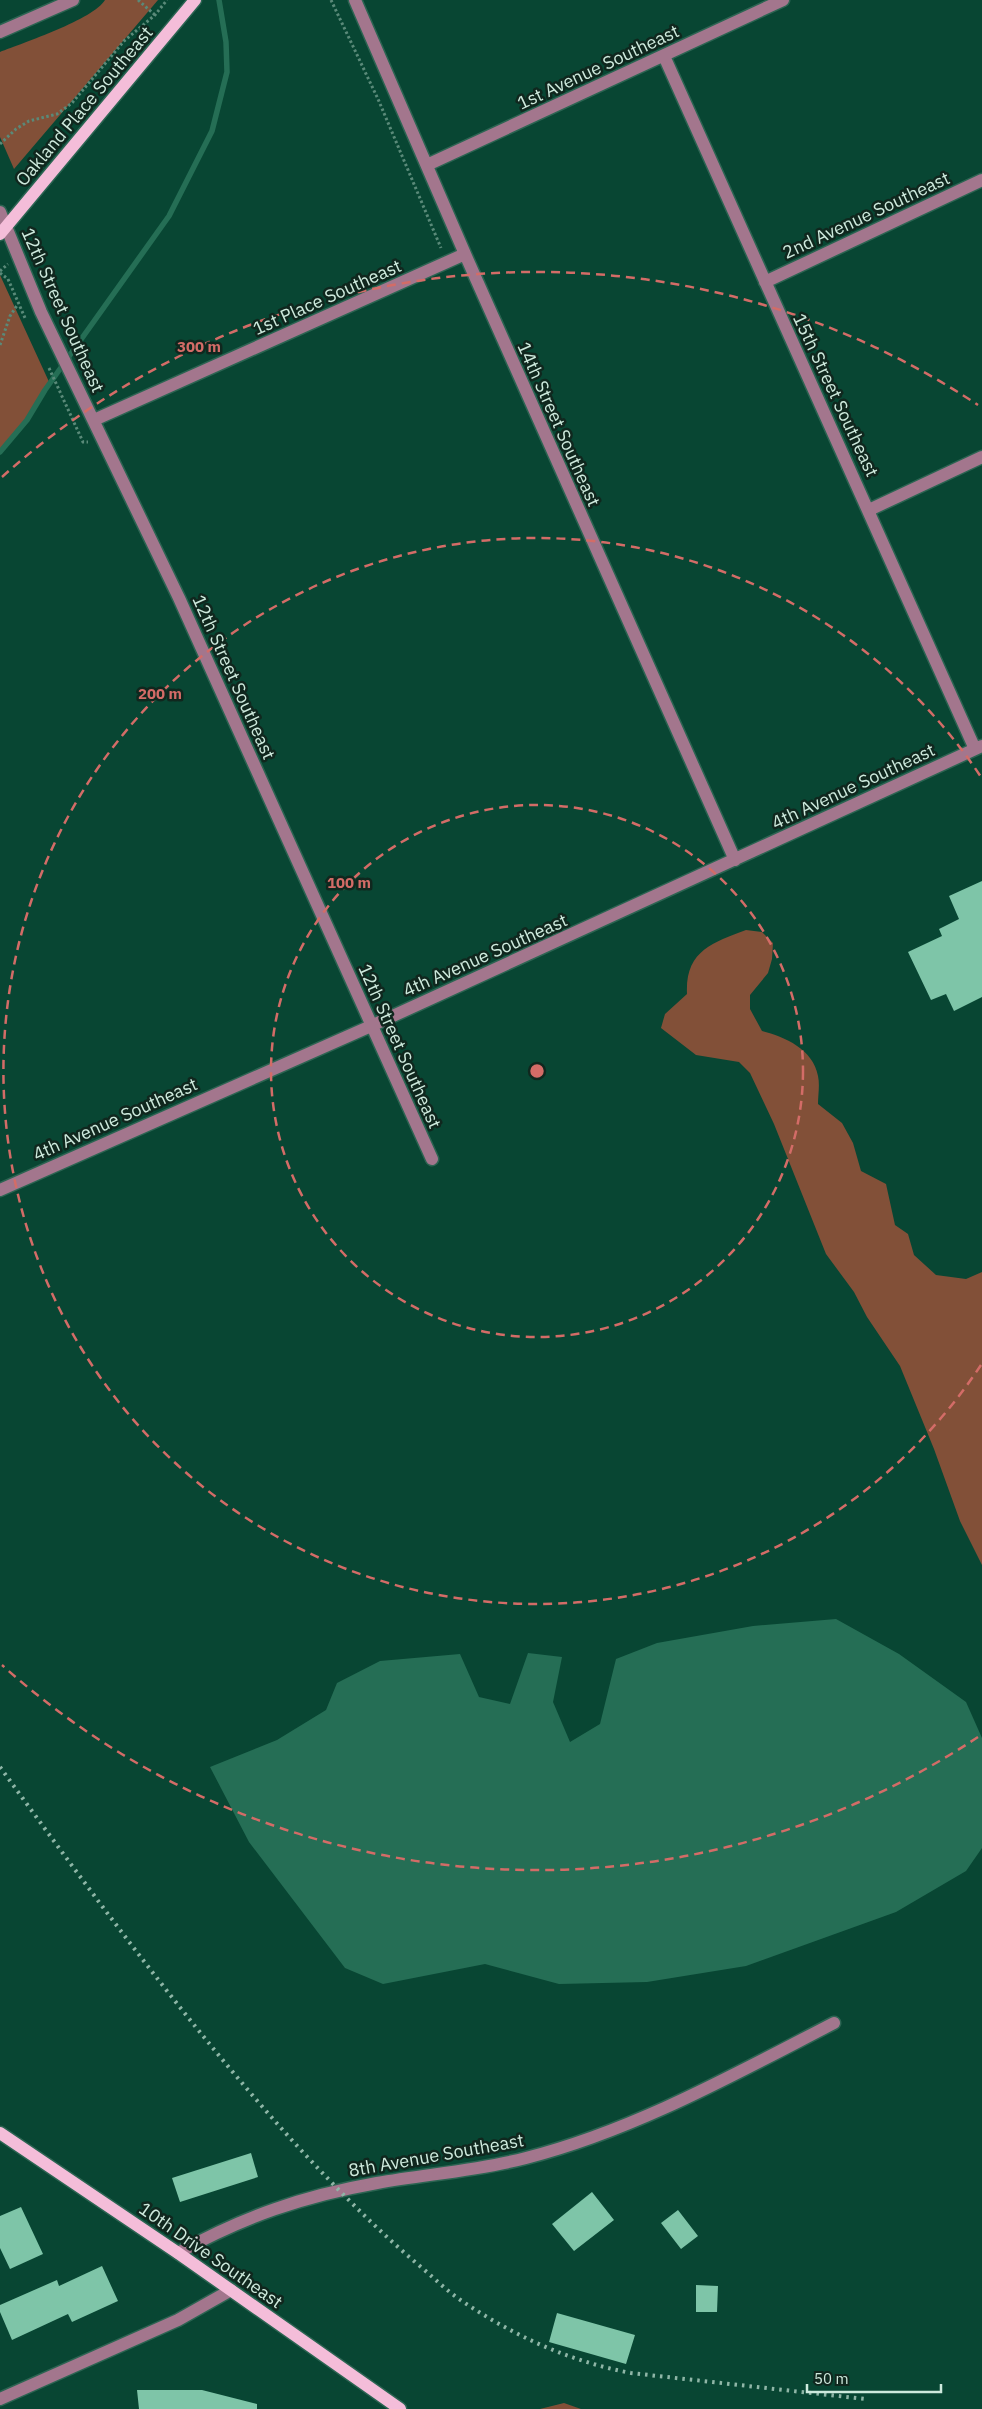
<svg xmlns="http://www.w3.org/2000/svg" width="982" height="2409" font-family="'IBM Plex Sans',sans-serif">
	<style>
		.green { fill: #825038 }
		.water { fill: #256e55 }
		.lines { fill: none; stroke-linecap: round; stroke-linejoin: round }
		.stream { stroke: #256e55; stroke-width: 5.5 }
		.building { fill: #7ec5a8 }
		.minor-casing { stroke: #2c6452; stroke-width: 15 }
		.major-casing { stroke: #2c6452; stroke-width: 15 }
		.path { stroke: #5a8a79; stroke-width: 3; stroke-dasharray: 2.5 2.5; stroke-linecap: butt }
		.minor { stroke: #a3768d; stroke-width: 12 }
		.major { stroke: #f4bdd9; stroke-width: 12 }
		.rail { stroke: #8fb6a7; stroke-width: 4; stroke-dasharray: 2.5 5; stroke-linecap: butt }
		.ring { fill: none; stroke: #d36c67; stroke-width: 2.5; stroke-dasharray: 9 6 }
		.labels { text-anchor: middle; dominant-baseline: central; stroke-width: 5; stroke-linejoin: round; paint-order: stroke }
		.street-label { font-size: 18px; fill: #ceeadd; stroke: #10271e }
		.centre { fill: #d36c67; stroke: #10271e; stroke-width: 2.5 }
		.ring-label { font-size: 15px; text-anchor: middle; font-weight: bold; fill: #d36c67; stroke: #10271e; stroke-width: 5; stroke-linejoin: round; paint-order: stroke }
	</style>
	<rect width="100%" height="100%" fill="#084633"/>
	<path class="green" d="M105 0H158L14 169 0 137V52C23 43 94 19 105 0Z
		M0 275 50 384 27 420 0 452Z
		M746 930 762 932 773 943 772 959 768 973 750 995V1009L762 1031C785 1037 813 1049 818 1076 820 1085 818 1095 818 1104L842 1123 853 1143 861 1171 886 1184 895 1225 908 1234 914 1255 936 1275 966 1279 982 1272V1565L960 1521 934 1449 900 1366 867 1317 854 1292 826 1254 774 1124 750 1073 739 1062 696 1055 661 1028 665 1014 687 994C685 951 712 943 746 930Z
		M564 2403 581 2409H540Z"/>
	<path class="water" d="M836 1619 899 1654 966 1702 982 1738V1848L966 1871 896 1912 746 1966 647 1982 559 1984 485 1964 383 1984 345 1968 249 1842 210 1767 277 1740 326 1710 337 1683 380 1661 460 1654 479 1697 510 1704 528 1653 562 1657 553 1702 570 1742 600 1724 616 1659 657 1643 753 1626Z"/>
	<g class="lines">
		<path class="stream" d="M0 452 27 420 45 390 169 216 212 131 227 72 226 42 219 0"/>
	</g>
	<path class="building" d="M982 881V997L954 1011 946 994 931 1000 908 952 942 936 939 929 959 919 949 896Z
		M251 2153 258 2177 180 2202 172 2178Z
		M592 2192 614 2220 574 2251 552 2224Z
		M21 2207 43 2254 10 2269 0 2248V2216Z
		M678 2210 698 2236 681 2249 661 2223Z
		M102 2266 118 2301 72 2322 68 2314 12 2340 0 2312V2305L57 2280 59 2286Z
		M696 2285 718 2286 717 2312H696Z
		M557 2313 635 2335 626 2364 549 2342Z
		M137 2390H202L257 2404V2409H139Z"/>
	<g class="lines">
		<defs>
			<path id="minor" d="M355 0 465 254 735 860
				M0 32 73 0
				M664 56 975 749
				M427 165 783 0
				M0 212 41 312 179 598 432 1159
				M765 282 982 180
				M94 420 465 254
				M869 510 982 457
				M0 1190 371 1026 982 746
				M178 2253C243 2217 303 2196 377 2183 427 2174 477 2171 526 2158 635 2130 735 2074 834 2023
				M0 2399 178 2320 231 2290"/>
			<path id="major" d="M0 234 195 0
				M0 2133 178 2253 400 2409"/>
		</defs>
		<use href="#minor" class="minor-casing"/>
		<use href="#major" class="major-casing"/>
		<path class="path" d="M138 0 155 15
			M331 0 378 99 441 248
			M0 144 16 129 29 121 57 114 72 103 124 41 155 15 167 0
			M0 271 8 264
			M0 273 8 279 25 318
			M0 345 10 316 18 304
			M49 368 83 442H88"/>
		<use href="#minor" class="minor"/>
		<use href="#major" class="major"/>
		<path class="rail" d="M0 1767C95 1898 190 2028 299 2148 338 2190 377 2230 421 2267 434 2278 446 2290 459 2299 512 2335 568 2361 631 2373L865 2399"/>
	</g>
	<g class="ring">
		<circle cx="537" cy="1071" r="266"/>
		<path d="M981 1365A533 533 0 1 1 981 777"/>
		<path d="M978 1737A799 799 0 0 1 2 1665M2 477A799 799 0 0 1 978 405"/>
	</g>
	<g class="labels">
		<g class="street-label">
			<text transform="translate(598 67) rotate(-25)">1st Avenue Southeast</text>
			<text transform="translate(84 106) rotate(-50)">Oakland Place Southeast</text>
			<text transform="translate(866 215) rotate(-25)">2nd Avenue Southeast</text>
			<text transform="translate(327 297) rotate(-24)">1st Place Southeast</text>
			<text transform="translate(63 310) rotate(66)">12th Street Southeast</text>
			<text transform="translate(836 395) rotate(65)">15th Street Southeast</text>
			<text transform="translate(559 424) rotate(66)">14th Street Southeast</text>
			<text transform="translate(234 677) rotate(66)">12th Street Southeast</text>
			<text transform="translate(853 786) rotate(-25)">4th Avenue Southeast</text>
			<text transform="translate(485 955) rotate(-24)">4th Avenue Southeast</text>
			<text transform="translate(400 1046) rotate(66)">12th Street Southeast</text>
			<text transform="translate(115 1119) rotate(-24)">4th Avenue Southeast</text>
			<text transform="translate(436 2155) rotate(-10)">8th Avenue Southeast</text>
			<text transform="translate(211 2255) rotate(35)">10th Drive Southeast</text>
		</g>
	</g>
	<circle cx="537" cy="1071" r="8" class="centre"/>
	<g class="ring-label">
		<text x="199" y="352">300 m</text>
		<text x="160" y="699">200 m</text>
		<text x="349" y="888">100 m</text>
	</g>
	<path d="M807 2384v8h134v-8" fill="none" stroke="#ceeadd" stroke-width="2.5"/>
	<text x="814" y="2384" font-size="15" fill="#ceeadd" stroke="#10271e" stroke-width="4" paint-order="stroke">50 m</text>
</svg>
